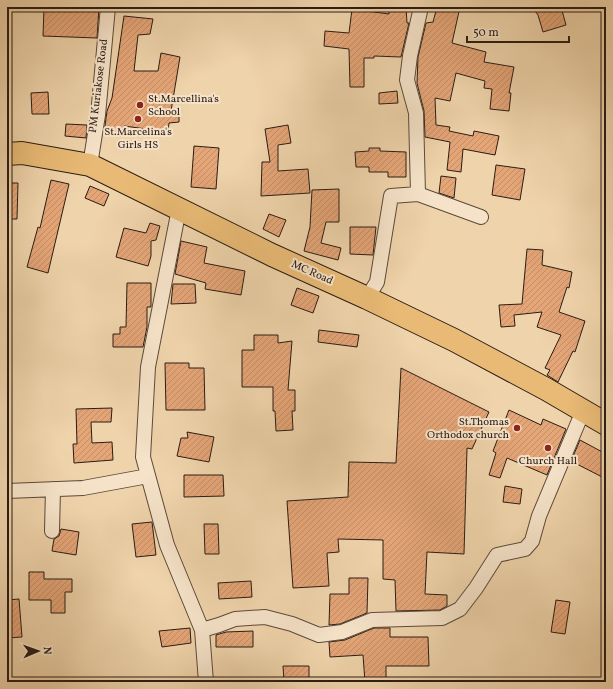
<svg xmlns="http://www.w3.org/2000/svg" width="613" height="689" font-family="Vollkorn,serif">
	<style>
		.building { fill: url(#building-hatch); stroke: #2a1c15 }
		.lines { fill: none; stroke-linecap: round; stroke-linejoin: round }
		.street-casing { stroke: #5b4a3a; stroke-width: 16 }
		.primary-casing { stroke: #2a1c15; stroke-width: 24 }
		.street { stroke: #f5e2c8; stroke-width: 14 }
		.primary { stroke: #e8ba75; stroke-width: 22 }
		.poi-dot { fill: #8f2418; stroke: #f5e2c8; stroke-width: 1.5 }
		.labels { text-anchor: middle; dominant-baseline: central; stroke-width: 4; stroke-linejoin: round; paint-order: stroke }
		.street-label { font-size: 11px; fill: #2a1c15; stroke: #f5e2c8 }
		.poi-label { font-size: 11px; fill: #2a1c15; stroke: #f5e2c8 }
	</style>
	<defs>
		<pattern id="building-hatch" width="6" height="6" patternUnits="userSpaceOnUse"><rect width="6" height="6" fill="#e4a577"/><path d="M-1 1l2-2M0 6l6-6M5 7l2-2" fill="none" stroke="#c48d66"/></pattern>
	</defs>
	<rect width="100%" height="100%" fill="#efd3aa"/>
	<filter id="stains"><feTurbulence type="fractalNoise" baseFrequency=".005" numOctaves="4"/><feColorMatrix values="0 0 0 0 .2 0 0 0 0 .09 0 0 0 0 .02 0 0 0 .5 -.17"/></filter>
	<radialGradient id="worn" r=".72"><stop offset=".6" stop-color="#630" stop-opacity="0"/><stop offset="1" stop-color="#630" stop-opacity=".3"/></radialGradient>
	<path class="building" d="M44 7H99L97 38 43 36Z
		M389 7H406L407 23H409L401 57 374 56V58H364V87H350L349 49 324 46 325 31 349 33 352 9 389 14Z
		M437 7H460L452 43 486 52 484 62 514 67 509 93H511L509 111 490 109 492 89 484 88 485 81 456 73 450 101 435 98 436 125 450 127 449 131 473 136 474 131 499 136 495 155 463 149 461 172 447 170 450 142 425 137 424 111 417 83 418 57 426 23 433 22Z
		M532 7H561L566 25 543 32 538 15Z
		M124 16 153 19 150 34 138 35 134 71H158L161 53 180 57 171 111 179 110V122L169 123 168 132 124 126 121 136 104 133 107 111 112 98Z
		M397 91 398 103 379 104V93Z
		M48 92 49 114H32L31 93Z
		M66 124 87 125 86 138 65 136Z
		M288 125 291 143 278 145V171L308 169 310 193 261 196 262 162H270L265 129Z
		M194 146 219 148 216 189 191 187Z
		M369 148H380V151L406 152V177H388V172H369V167H356L355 152 369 151Z
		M496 165 525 169 520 200 492 195Z
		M441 176 456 178 454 198 439 193Z
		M51 180 69 184 48 273 27 267 38 227 40 228Z
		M7 183H18L17 219H7Z
		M90 186 109 194 104 206 85 198Z
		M339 189V222H326L321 243 341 248 338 260 304 251 310 227 312 190Z
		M269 214 286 220 279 237 263 229Z
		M150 223 160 226 156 240 151 241V256L148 266 116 257 124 228 146 233Z
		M350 227H376L373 255 350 254Z
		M181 241 207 247 204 263 245 271 241 295 205 289 206 283 175 274Z
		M527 249 543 250 542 265 572 272 569 288 567 287 559 312 585 321 575 352 573 351 558 382 547 375 550 370 545 368 561 335 537 327 542 312 514 315 515 326 501 327 499 305 522 304Z
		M127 283H151V307H147V327L143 347H113V334H120V327H126Z
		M173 284H195L196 303 171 304Z
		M297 288 319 296 313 313 291 305Z
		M319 330 359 335 357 347 318 342Z
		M254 335H278V343L292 341 288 390H295V411H292L293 430 276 431 275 411H273V387H242V350H254Z
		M165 363H189V368H204L205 410H166Z
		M401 368 489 412 472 449 467 448 464 554 427 552 425 594 447 595V606L440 610 396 611 395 580 383 579V540L338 539 339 552 327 553 329 586 293 588 287 501 348 497 349 462 396 463Z
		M112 408 111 422H91L92 443 112 442 113 460 74 463 73 444H77L76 409Z
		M509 410 541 425 543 419 566 429 547 475 507 458 500 478 489 475 496 453 493 451Z
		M187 432 214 437 209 462 177 456 181 438H188Z
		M580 440 606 454V479L571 461Z
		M184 475H223L224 496 184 497Z
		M505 486 522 489 520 504 503 502Z
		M152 522 156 555 136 557 132 524Z
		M204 524H218L219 554H205Z
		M61 529 79 532 76 555 52 551 54 539 59 536Z
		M29 572H44V579H72V592H65V613H51V600H29Z
		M349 578H368L367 613 340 624 329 625 330 594H349Z
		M251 581 252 597 219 599 218 583Z
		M19 599 22 637 7 638V600Z
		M556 600 570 602 565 634 551 632Z
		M190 628 191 643 162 647 159 631Z
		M374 628H390V637H428L429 666H386V682H365L363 655 330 657 329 642 345 640Z
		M253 631V647H216V635L226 632Z
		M283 666H309V681H284Z"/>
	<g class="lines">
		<defs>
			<path id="street" d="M90 165 98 115 108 7
				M418 194 481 217
				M179 209 148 367 143 457 167 545 202 630 206 682
				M367 298 377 282 391 196 418 194 416 113 407 80 410 56 421 7
				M7 491 83 488 148 476
				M52 531 53 489
				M202 630 219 625 235 619 265 617 292 624 319 635 342 632 372 620 442 618 460 609 476 588 497 555 525 549 532 541 539 516 583 411"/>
			<path id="primary" d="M7 154 22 153 90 165 272 255 367 298 454 340 546 389 606 424"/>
		</defs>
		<use href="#street" class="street-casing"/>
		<use href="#primary" class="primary-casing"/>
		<use href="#street" class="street"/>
		<use href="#primary" class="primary"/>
	</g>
	<g class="poi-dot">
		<circle cx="140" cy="105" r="4"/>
		<circle cx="138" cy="119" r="4"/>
		<circle cx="517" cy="428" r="4"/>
		<circle cx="548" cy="448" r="4"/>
	</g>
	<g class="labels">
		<g class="street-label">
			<text transform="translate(99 86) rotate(-83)">PM Kuriakose Road</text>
			<text transform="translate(312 273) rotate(24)">MC Road</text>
		</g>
		<g class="poi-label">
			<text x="148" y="99" text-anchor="start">St.Marcellina's<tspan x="148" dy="13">School</tspan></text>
			<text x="138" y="132">St.Marcelina's<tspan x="138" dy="13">Girls HS</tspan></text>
			<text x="509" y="422" text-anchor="end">St.Thomas<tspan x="509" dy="13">Orthodox church</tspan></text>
			<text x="548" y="461">Church Hall</text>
		</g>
	</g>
	<rect width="613" height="689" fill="none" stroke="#efd3aa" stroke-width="24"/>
	<rect x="8" y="8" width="597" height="673" fill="none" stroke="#2a1c15" stroke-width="2"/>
	<rect x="12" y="12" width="589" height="665" fill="none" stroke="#2a1c15"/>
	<g transform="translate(38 651) rotate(88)" stroke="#f5e2c8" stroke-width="3" paint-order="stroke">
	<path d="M0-3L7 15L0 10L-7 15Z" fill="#2a1c15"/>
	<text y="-6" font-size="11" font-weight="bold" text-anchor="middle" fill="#2a1c15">N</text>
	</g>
	<path d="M467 36v6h102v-6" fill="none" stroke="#2a1c15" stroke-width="2"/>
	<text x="473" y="36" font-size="12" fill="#2a1c15" stroke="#f5e2c8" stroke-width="3" paint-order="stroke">50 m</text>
	<rect width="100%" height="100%" filter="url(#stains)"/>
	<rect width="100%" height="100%" fill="url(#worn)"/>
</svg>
